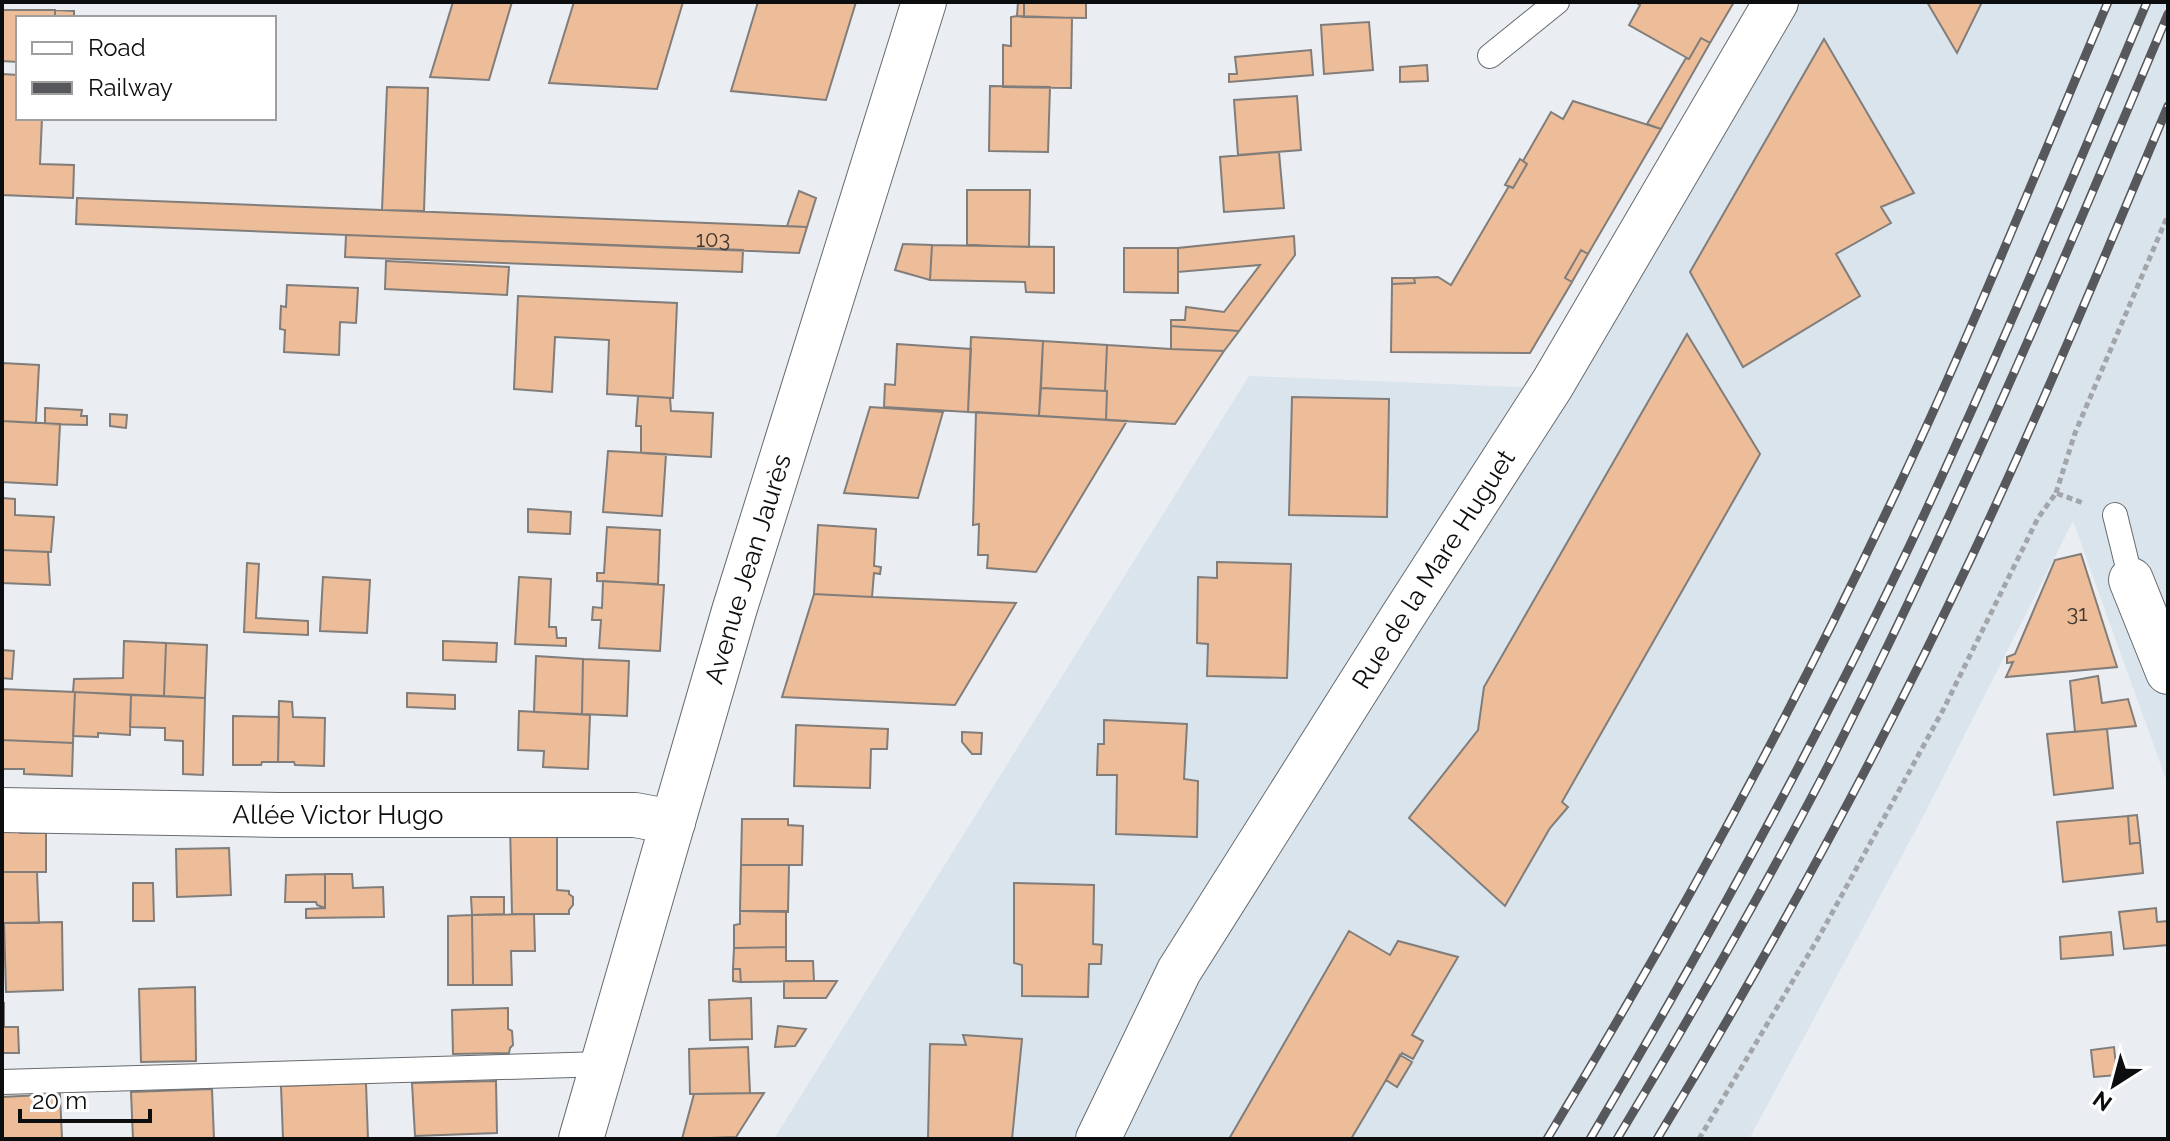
<svg xmlns="http://www.w3.org/2000/svg" width="2170" height="1141" font-family="Raleway,sans-serif">
	<style>
		.built { fill: #d9e4ed }
		.building { fill: #edbd99; stroke: #817d7a; stroke-width: 2 }
		.lines { fill: none; stroke-linecap: round; stroke-linejoin: round }
		.lane-casing { stroke: #676b6e; stroke-width: 26 }
		.street-casing { stroke: #676b6e; stroke-width: 46 }
		.primary-casing { stroke: #676b6e; stroke-width: 46 }
		.path { stroke: #a2a5a9; stroke-width: 5; stroke-dasharray: 6 4; stroke-linecap: butt }
		.lane { stroke: #fff; stroke-width: 24 }
		.street { stroke: #fff; stroke-width: 44 }
		.primary { stroke: #fff; stroke-width: 44 }
		.rail-casing { stroke: #56585b; stroke-width: 9 }
		.rail { stroke: #fff; stroke-width: 6; stroke-dasharray: 18; stroke-linecap: butt }
		.labels { text-anchor: middle; dominant-baseline: central; stroke-width: 8; stroke-linejoin: round; paint-order: stroke }
		.number-label { font-size: 22px; fill: #443932 }
		.street-label { font-size: 26px; fill: #0c0d0f; stroke: #fff }
	</style>
	<rect width="100%" height="100%" fill="#eaeef2"/>
	<path class="built" d="M1794 2H2168V785L2073 521 1926 811 1749 1139H774L1249 376 1571 389Z"/>
	<path class="building" d="M453 2H512L489 80 430 77Z
		M574 2H683L657 89 549 83Z
		M758 2H856L826 100 731 91Z
		M1018 2H1024V17L1017 16Z
		M1024 2H1086V18L1024 17Z
		M1635 2H1734L1710 43 1701 38 1689 59 1629 25 1640 5Z
		M1927 2H1982L1957 53Z
		M2 10H55V18H18V62L2 61Z
		M55 10 74 11V18H55Z
		M1017 16 1072 18 1071 88 1003 87V45L1011 46V17Z
		M1369 22 1373 70 1324 74 1321 25Z
		M1701 38 1710 43 1661 129 1647 124 1686 58 1689 59Z
		M1824 39 1914 193 1881 207 1891 223 1836 254 1860 296 1743 367 1690 272Z
		M1311 50 1313 75 1229 82V74H1237L1235 57Z
		M1427 65 1428 81 1400 82V67Z
		M2 74 18 75V118H42L40 164 74 165 73 198 2 195Z
		M990 86 1050 87 1048 152 989 151Z
		M387 87 428 88 424 211 382 210Z
		M1297 96 1301 150 1238 155 1234 100Z
		M1573 101 1661 129 1588 254 1581 250 1565 278 1572 282 1530 353 1391 352 1392 284 1415 283 1414 278 1438 277 1451 285 1509 186 1513 188 1527 164 1523 161 1551 112 1563 119Z
		M1279 152 1284 208 1224 212 1220 157Z
		M1520 159 1527 164 1513 188 1505 185Z
		M967 190H1030L1029 247 967 245Z
		M799 191 816 198 807 227 787 226Z
		M77 198 382 210 807 227 799 253 76 224Z
		M346 235 743 250 742 272 345 257Z
		M1294 236 1295 255 1239 331 1171 326V320H1185L1186 307 1224 312 1260 265 1178 272V248Z
		M903 244 932 245 930 280 895 270Z
		M932 245 1054 247V293L1026 292 1025 282 930 280Z
		M1124 248H1178V293L1124 292Z
		M1581 250 1588 254 1572 282 1565 278Z
		M386 261 509 267 507 295 385 289Z
		M1392 278H1414L1415 283 1392 284Z
		M287 285 358 288 356 323 340 322 339 355 284 352 285 330 280 329 281 306 286 307Z
		M518 296 677 303 673 398 607 394 609 340 555 337 552 392 514 389Z
		M1171 326 1239 331 1224 351 1171 349Z
		M1687 334 1760 454 1562 802 1568 807 1550 828 1505 906 1409 818 1478 730 1484 687Z
		M971 337 1043 341 1039 416 968 412Z
		M1043 341 1107 345 1105 391 1041 388Z
		M897 344 971 349 968 412 884 407 885 384 895 385Z
		M1107 345 1171 349 1224 351 1175 424 1106 420 1107 391H1105Z
		M2 363 39 365 36 423 2 421Z
		M1041 388 1107 391 1106 420 1039 416Z
		M638 396 670 398 671 411 713 413 711 457 641 453V426H636Z
		M1292 397 1389 399 1387 517 1289 515Z
		M870 407 943 412 918 498 844 493Z
		M45 408 82 410 81 416H87V425L45 424Z
		M976 412 1127 421 1036 572 987 568 988 555H978L979 524 973 525Z
		M110 414 127 415 126 428 110 426Z
		M2 421 60 424 57 485 2 482Z
		M608 451 666 454 662 516 603 512Z
		M2 498 15 499V515L54 517 51 552 2 550Z
		M528 509 571 512 570 534 528 532Z
		M818 525 876 529 874 566 881 567 880 574 874 573 872 597 814 594Z
		M607 527 660 530 658 584 597 581V573H604Z
		M2 550 48 552 50 585 2 583Z
		M2081 554 2117 667 2006 677 2013 662 2007 663V657L2015 654 2055 560Z
		M1217 562 1291 564 1287 678 1207 676 1208 644 1197 643 1198 577 1217 578Z
		M247 563 259 564 256 618 308 621V635L244 632Z
		M323 577 370 580 367 633 320 631Z
		M519 577 551 579 549 627H556L557 638H566V646L515 644Z
		M603 581 664 585 660 651 599 648 601 620H592L593 607 602 608Z
		M814 594 872 597 1016 603 955 705 782 697Z
		M2 633 3 650 14 651 12 679 2 678Z
		M124 641 166 643 164 696 73 692 74 679 123 678Z
		M443 641 497 643 496 662 443 660Z
		M166 643 207 645 205 698 164 696Z
		M536 656 583 659 582 714 534 712Z
		M583 659 629 661 627 716 582 714Z
		M2098 676 2102 703 2128 699 2136 726 2075 732 2070 681Z
		M2 689 75 692 73 743 2 740Z
		M75 692 131 695 130 735 98 733V737L73 736Z
		M407 693 455 695V709L407 707Z
		M131 695 205 698 203 775 183 774V741L165 740V728L130 727Z
		M279 701 292 702 293 717 325 718 324 766 295 765 294 762H278Z
		M519 711 590 715 588 769 543 767 544 751 518 750Z
		M233 716 279 717 278 762H262L261 765H233Z
		M1104 720 1187 724 1184 779 1198 781 1197 837 1116 834 1117 775H1097L1098 744H1104Z
		M796 725 888 729 887 749H871L870 788 794 786Z
		M2107 729 2113 788 2054 795 2047 734Z
		M962 732 982 733 981 754H972L962 742Z
		M2 740 73 743 72 776 24 774V769H2Z
		M2137 815 2140 842 2130 844 2128 816Z
		M2128 816 2130 844 2140 842 2143 873 2063 882 2057 822Z
		M2 818H20V833H46V872H2Z
		M742 819H788V825L803 826 802 865H741Z
		M510 826 557 827V890L569 891V894L573 897V905L569 910V914H512Z
		M229 848 231 895 177 897 176 849Z
		M741 865H789L788 912 740 911Z
		M2 872H37L39 923H2Z
		M325 874V908L317 905 316 902H285L286 875Z
		M325 874H352L353 888 383 887 384 917 306 918V909L325 908Z
		M133 883H153L154 921H133Z
		M1014 883 1094 885 1093 944 1102 945 1101 964H1089L1088 997 1022 996V965L1014 963Z
		M471 897H504V914L472 915Z
		M2156 908 2157 922 2168 921V945L2124 949 2119 912Z
		M740 911H786V947L734 948V925L740 924Z
		M534 914 535 951H511L512 985H473L472 915Z
		M472 915 473 985H448V916Z
		M62 922 63 990 6 992 4 923Z
		M1349 931 1390 955 1398 941 1458 957 1412 1035 1423 1041 1413 1059 1402 1053 1351 1139H1229Z
		M2111 932 2113 955 2061 959 2060 937Z
		M786 947V961H813L814 981 741 982 740 969H733L734 948Z
		M733 969H740L741 982 733 981Z
		M784 981H837L826 998H784Z
		M195 987 196 1061 141 1062 139 989Z
		M751 998 752 1039 710 1040 709 1000Z
		M2 1003H4V1027H18L19 1053H2Z
		M508 1008V1029L512 1031 513 1045 510 1048 509 1053 453 1054 452 1010Z
		M778 1026 806 1029 795 1046 775 1047Z
		M963 1035 1022 1039 1012 1139H928L930 1044 966 1045Z
		M748 1047 750 1093 690 1094 689 1049Z
		M2114 1047 2117 1075 2094 1077 2091 1050Z
		M1400 1055 1412 1062 1397 1087 1386 1080Z
		M496 1081 497 1133 415 1136 412 1083Z
		M366 1083 368 1139H283L281 1086Z
		M212 1089 214 1139H133L131 1092Z
		M764 1093 736 1137 682 1139 694 1094Z
		M60 1094 62 1139H2V1097Z"/>
	<g class="lines">
		<defs>
			<path id="lane" d="M1490 56 1557 2
				M2115 515 2131 580
				M2 1082 604 1064"/>
			<g id="street">
				<path d="M2131 580 2168 672"/>
				<path id="s1" d="M2 810 279 815H635L673 822"/>
				<path id="s2" d="M1098 1139 1179 971 1401 619 1553 383 1776 2"/>
			</g>
			<g id="primary">
				<path id="s3" d="M581 1139 734 611 924 2"/>
			</g>
		</defs>
		<use href="#lane" class="lane-casing"/>
		<use href="#street" class="street-casing"/>
		<use href="#primary" class="primary-casing"/>
		<path class="path" d="M2056 493 2075 433 2168 215
			M1699 1139 1820 935 1943 710 2038 518 2056 493 2083 503"/>
		<use href="#lane" class="lane"/>
		<use href="#street" class="street"/>
		<use href="#primary" class="primary"/>
		<defs>
			<path id="rail" d="M1547 1139C1671 935 1785 726 1887 511 1967 344 2036 172 2108 2
				M1590 1139C1705 945 1813 748 1910 545 1994 366 2070 184 2147 2
				M1617 1139C1691 1016 1762 893 1828 766 1953 521 2061 268 2168 14
				M1657 1139C1772 949 1878 755 1973 554 2042 407 2105 256 2168 106"/>
		</defs>
		<use href="#rail" class="rail-casing"/>
		<use href="#rail" class="rail"/>
	</g>
	<g class="labels">
		<g class="number-label">
			<text x="713" y="239">103</text>
			<text x="2077" y="613">31</text>
		</g>
		<g class="street-label">
			<text stroke="none"><textPath href="#s3" startOffset="594">Avenue Jean Jaurès</textPath></text>
			<text stroke="none"><textPath href="#s2" startOffset="662">Rue de la Mare Huguet</textPath></text>
			<text stroke="none"><textPath href="#s1" startOffset="336">Allée Victor Hugo</textPath></text>
		</g>
	</g>
	<rect width="2170" height="1141" fill="none" stroke="#0c0d0f" stroke-width="8"/>
	<rect x="16" y="16" width="260" height="104" fill="#ffffff" stroke="#9e9e9f" stroke-width="2"/>
	<rect x="32" y="42" width="40" height="12" fill="#ffffff" stroke="#9e9e9f" stroke-width="2"/>
	<text x="88" y="56" font-size="24" fill="#0c0d0f">Road</text>
	<rect x="32" y="82" width="40" height="12" fill="#56585b" stroke="#9e9e9f" stroke-width="2"/>
	<text x="88" y="96" font-size="24" fill="#0c0d0f">Railway</text>
	<g transform="translate(2114 1085) rotate(216)" stroke="#ffffff" stroke-width="6" paint-order="stroke">
	<path d="M0-6L14 30L0 20L-14 30Z" fill="#0c0d0f"/>
	<text y="-12" font-size="22" font-weight="bold" text-anchor="middle" fill="#0c0d0f">N</text>
	</g>
	<path d="M20 1109v12h130v-12" fill="none" stroke="#0c0d0f" stroke-width="4"/>
	<text x="32" y="1109" font-size="24" fill="#0c0d0f" stroke="#ffffff" stroke-width="6" paint-order="stroke">20 m</text>
</svg>
